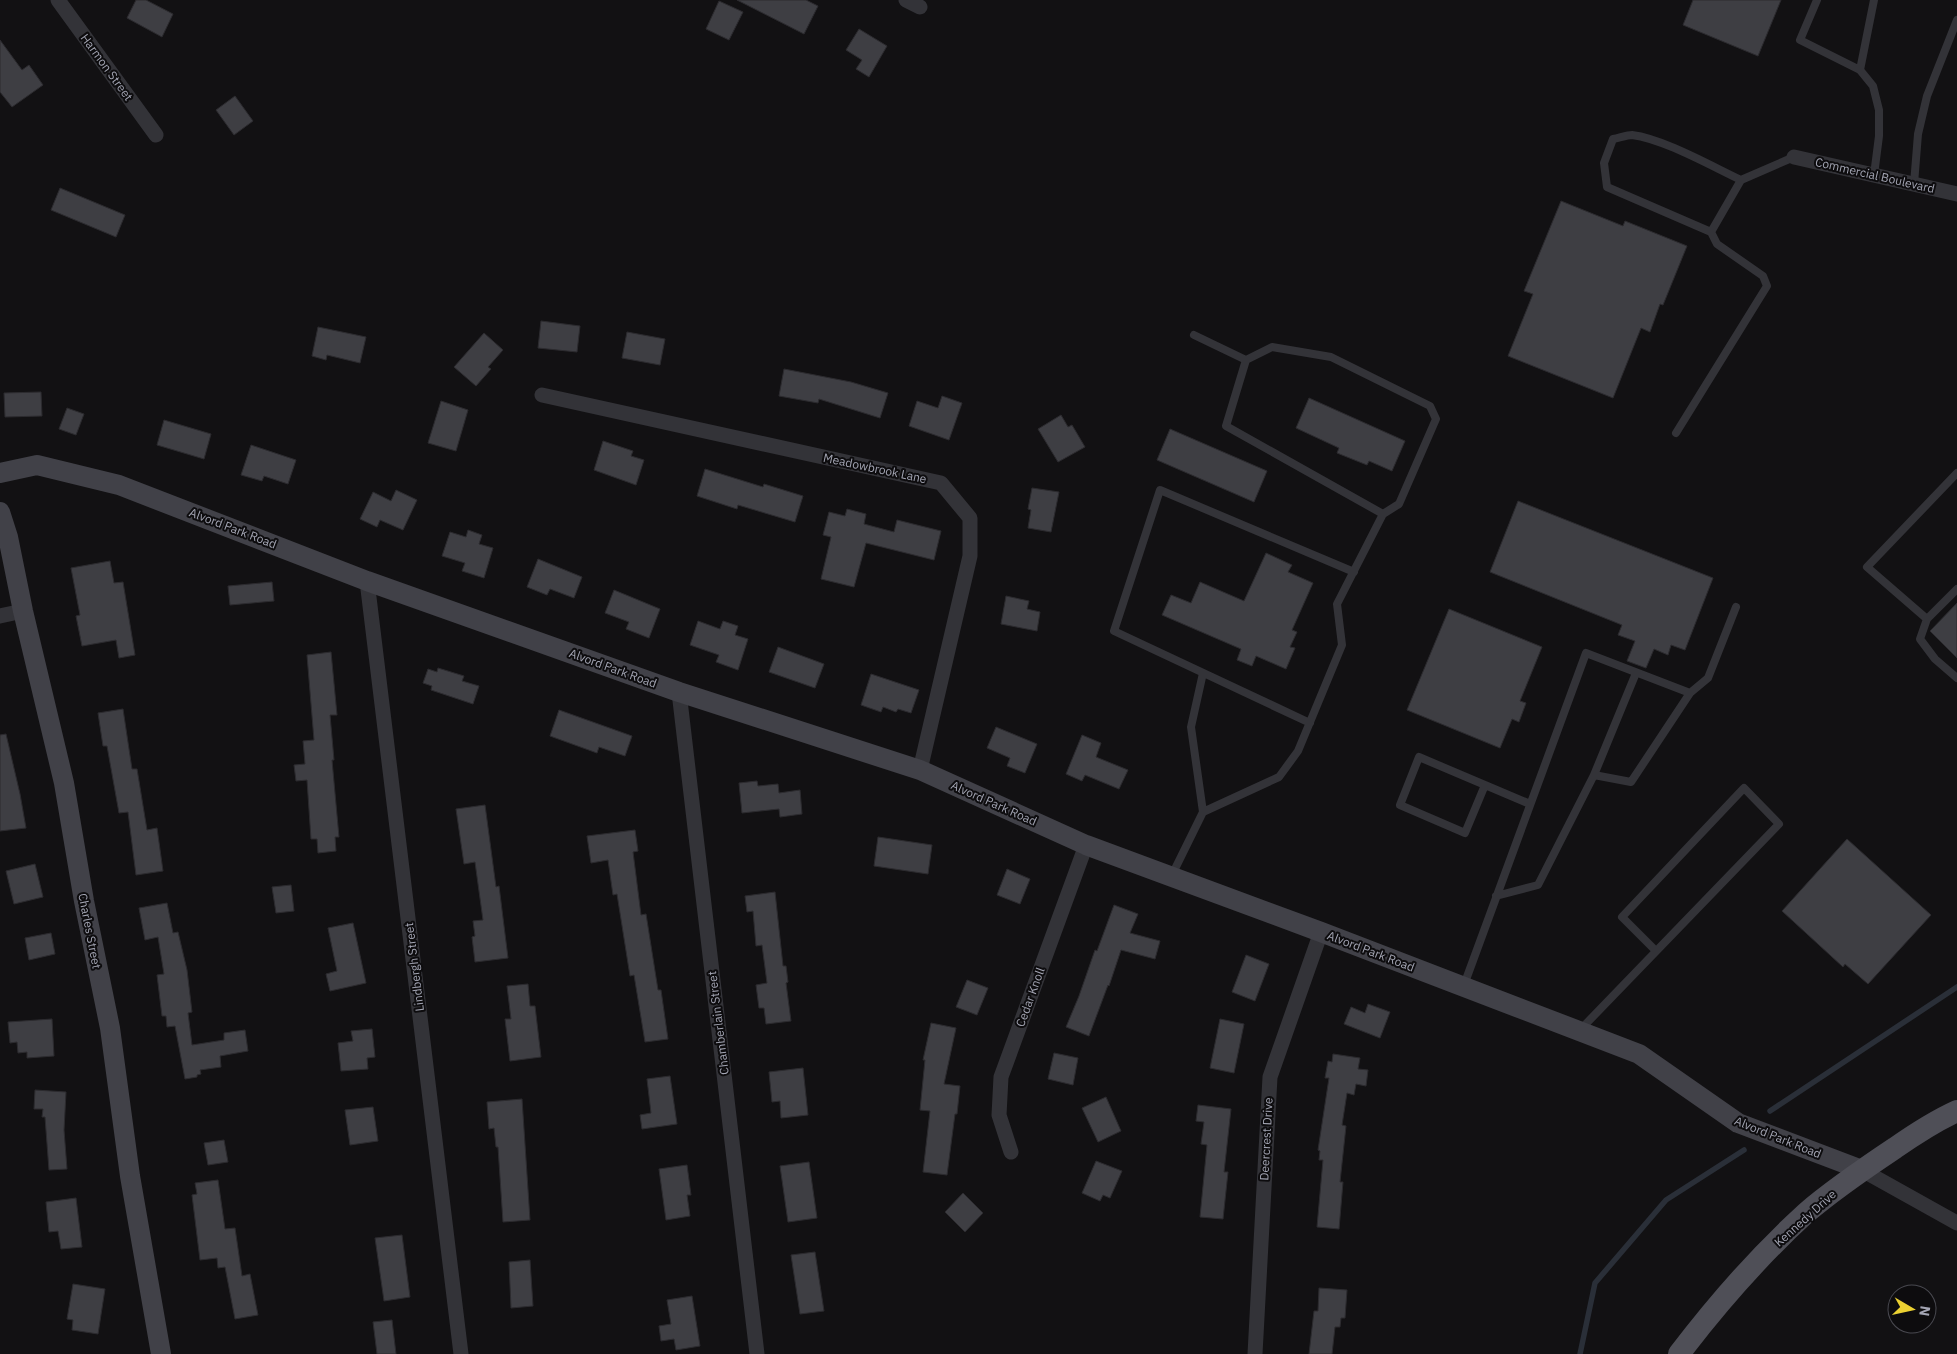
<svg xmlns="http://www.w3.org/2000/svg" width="1957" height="1354" font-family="'IBM Plex Sans',sans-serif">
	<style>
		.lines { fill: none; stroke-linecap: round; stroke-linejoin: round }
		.stream { stroke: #2a2f38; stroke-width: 5.5 }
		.building { fill: #3e3e43; stroke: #2c2b2f }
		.lane { stroke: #333338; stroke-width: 8 }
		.street { stroke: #333338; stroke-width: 15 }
		.secondary { stroke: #414148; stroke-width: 20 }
		.primary { stroke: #4f4f57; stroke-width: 22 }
		.labels { text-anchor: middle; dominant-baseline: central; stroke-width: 4; stroke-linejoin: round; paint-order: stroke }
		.street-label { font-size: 12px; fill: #a3a5b3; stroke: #0d0c0e }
	</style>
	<rect width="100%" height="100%" fill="#121113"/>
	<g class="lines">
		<path class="stream" d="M1770 1111 1957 987
			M1580 1354 1595 1283 1666 1200 1744 1150"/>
	</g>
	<path class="building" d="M136 0H146L173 14 162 37 127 18Z
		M737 0H806L818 6 804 34Z
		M1693 0H1781L1758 56 1683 25Z
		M719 1 743 12 729 40 706 29Z
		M859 29 887 46 869 77 856 69 862 60 846 50Z
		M0 40 22 70 29 65 43 85 12 107 0 92Z
		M235 96 253 121 234 135 216 110Z
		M60 188 125 215 116 237 51 210Z
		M1561 201 1623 226 1625 221 1687 246 1663 305 1660 304 1650 332 1641 328 1613 398 1508 356 1533 294 1524 291Z
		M541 321 580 326 577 352 538 348Z
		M318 327 366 337 360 363 327 355 326 360 312 356Z
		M627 332 665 339 660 365 622 358Z
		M484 333 503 350 488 367 491 369 476 386 454 367Z
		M784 369 851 382 888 393 880 418 819 399 818 403 779 396Z
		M41 392 42 416 5 417 4 393Z
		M942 396 962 403 949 440 909 426 917 401 938 408Z
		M1309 398 1405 441 1392 471 1369 461 1367 465 1337 453 1339 448 1296 428Z
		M441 401 468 410 456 451 428 443Z
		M67 408 84 414 76 435 59 429Z
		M1061 415 1068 427 1072 425 1085 447 1058 462 1038 429Z
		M164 420 211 434 204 459 157 445Z
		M1170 429 1267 471 1254 502 1157 460Z
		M603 441 633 451 631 456 644 460 636 485 594 470Z
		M251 445 296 460 288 484 264 476 262 481 241 475Z
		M705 469 763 487 764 484 803 496 795 522 738 505 737 509 697 496Z
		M1032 488 1059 492 1051 532 1028 528 1031 510 1028 509Z
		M396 490 417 500 403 530 380 520 377 527 360 519 373 492 391 501Z
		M1518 501 1713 578 1685 650 1671 645 1668 655 1654 649 1646 668 1627 661 1635 641 1618 635 1622 625 1490 572Z
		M847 509 866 514 864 524 894 532 897 520 941 531 934 560 866 543 854 587 821 579 831 537 823 535 829 512 845 516Z
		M468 530 482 535 479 544 493 548 484 578 462 571 465 563 442 556 450 532 466 537Z
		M1266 553 1292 565 1288 572 1313 583 1292 630 1297 632 1290 647 1295 648 1286 669 1256 656 1252 666 1237 660 1241 649 1162 615 1171 595 1191 603 1200 582 1244 601Z
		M538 559 582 577 574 598 550 589 547 595 527 587Z
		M110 561 114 583 123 582 135 655 119 658 116 640 82 646 76 616 80 615 71 568Z
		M272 582 274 601 230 605 228 586Z
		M614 590 660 609 649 638 626 629 629 622 605 613Z
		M1006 596 1029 601 1027 609 1040 612 1037 631 1001 624Z
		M1957 603V658L1930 631Z
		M1449 609 1542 647 1520 701 1526 703 1519 722 1512 719 1500 748 1407 710Z
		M698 621 720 629 723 621 738 626 735 635 748 639 738 670 716 662 719 655 690 645Z
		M778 647 824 664 815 688 769 672Z
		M331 652 337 715H330L334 760H332L339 837H335L336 851 318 853 317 839H311L307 780 296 781 294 765 305 764 303 741 314 740 307 655Z
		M438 668 464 676 462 681 479 686 473 704 431 690 432 686 423 683 428 669 437 672Z
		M871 674 919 690 911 713 898 709 896 712 883 707 881 712 861 705Z
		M123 709 132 769H137L147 830 157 828 163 871 136 875 128 812 119 813 107 746H103L98 713Z
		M559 710 632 736 625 756 599 747 597 753 550 736Z
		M996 727 1037 744 1025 773 1007 766 1010 758 987 748Z
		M6 734 20 794 26 828 0 831V735Z
		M1082 735 1101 743 1096 757 1128 770 1119 789 1085 775 1082 781 1066 774Z
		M757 781 758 786 778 784 779 793 800 790 802 814 780 817 779 809 742 813 739 783Z
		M485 805 496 887 499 886 508 958 475 962 472 937 475 936 473 921 483 920 475 862 464 864 456 809Z
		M635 830 638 851 633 852 641 915 646 914 658 990H661L668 1039 645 1042 634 975 630 976 617 894 613 895 608 860 591 863 587 836Z
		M878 837 932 845 928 874 874 866Z
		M1847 839 1931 915 1868 984 1845 964 1843 967 1782 911Z
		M35 864 43 897 14 904 6 871Z
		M1007 869 1030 879 1020 904 997 895Z
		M291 885 294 911 276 913 272 887Z
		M775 892 783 966H786L788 982 786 983 791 1021 766 1024 764 1008H759L756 985 767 983 762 945 756 946 753 911 747 912 745 896Z
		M167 903 173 933 178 932 187 970 192 1012 188 1013 192 1045 224 1040V1033L245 1030 248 1051 220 1056 221 1067 200 1070 201 1074 197 1075V1077L185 1079 175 1026 167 1027 166 1016H162L157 975 164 974 158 937 145 940 139 908Z
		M1114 905 1138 914 1130 933 1160 941 1155 959 1121 950 1109 986 1108 985 1089 1036 1066 1027 1079 996 1095 950 1097 951Z
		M353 923 366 983 330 991 326 974 337 971 328 928Z
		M51 933 55 954 29 960 25 938Z
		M1246 955 1269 964 1255 1001 1232 992Z
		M967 980 988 988 977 1015 956 1007Z
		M528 984 530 1006H535L541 1057 510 1061 505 1019H511L507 986Z
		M1368 1004 1390 1012 1380 1038 1344 1024 1351 1007 1365 1013Z
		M52 1019 54 1056 27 1058V1052L18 1053 17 1042 10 1043 8 1022Z
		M1220 1019 1244 1024 1234 1073 1210 1068Z
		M931 1023 956 1028 944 1084 960 1086 957 1114H955L947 1175 923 1172 930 1111 920 1110 925 1060H923Z
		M372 1029 375 1057 367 1058 368 1069 341 1071 338 1043 353 1041 351 1031Z
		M1054 1053 1078 1058 1073 1085 1048 1079Z
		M1333 1054 1360 1058 1358 1069 1368 1070 1366 1086 1356 1084 1354 1095 1347 1093 1342 1125 1346 1126 1340 1182H1343L1339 1229 1317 1227 1323 1160H1319L1320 1151 1318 1150 1329 1078H1325L1328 1061 1332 1062Z
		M803 1068 808 1115 781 1118 780 1101 772 1102 769 1072Z
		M670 1076 677 1124 642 1129 640 1115 651 1113 647 1079Z
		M35 1090 66 1092 64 1130 67 1169 49 1170 45 1117H42L43 1109H34Z
		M1106 1097 1121 1131 1098 1142 1082 1108Z
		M522 1099 530 1220 503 1222 498 1147H496L494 1128 489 1129 487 1102Z
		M1198 1105 1231 1109 1224 1172H1228L1223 1219 1200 1217 1207 1145 1201 1144 1204 1122 1196 1121Z
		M373 1107 378 1141 350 1145 345 1110Z
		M224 1140 228 1162 208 1165 204 1143Z
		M1096 1161 1122 1171 1110 1198 1103 1195 1100 1201 1082 1193Z
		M809 1162 817 1218 788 1222 780 1166Z
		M687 1165 691 1195H687L690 1216 666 1220 659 1169Z
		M218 1180 225 1229 235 1228 242 1276 250 1274 258 1315 235 1319 225 1267 218 1268 217 1258 200 1260 192 1195 197 1194 195 1183Z
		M963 1193 983 1213 965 1232 945 1212Z
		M76 1198 82 1247 61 1249 58 1231 49 1232 46 1202Z
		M402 1235 410 1297 384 1301 375 1238Z
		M815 1252 824 1311 800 1314 791 1255Z
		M530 1260 533 1306 511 1308 509 1262Z
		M73 1284 105 1289 98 1334 72 1330 73 1320 67 1319Z
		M1319 1288 1347 1290 1345 1318H1341L1340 1327H1335L1332 1354H1309L1314 1311H1318Z
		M692 1296 700 1346 676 1350 674 1339 661 1341 659 1326 671 1324 667 1300Z
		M392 1320 396 1354H377L373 1322Z"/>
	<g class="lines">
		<path class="lane" d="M1817 0 1800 40 1860 70 1873 86 1879 110V136L1874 175
			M1860 70 1874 0
			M1914 184 1918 134 1927 96 1957 20
			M1711 232 1607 187 1604 163 1613 139C1619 138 1627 135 1632 135 1664 139 1711 166 1741 180
			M1246 360 1226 426 1383 514
			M1676 433 1767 286 1763 276 1717 244 1711 232 1741 180 1794 157
			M1957 473 1867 567 1927 619 1957 589
			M1927 619 1920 639 1935 659 1957 678
			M1203 673 1191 727 1203 812
			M1690 693 1708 678 1736 607
			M1310 723 1114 631 1160 490 1354 572
			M1594 775 1636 673
			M1485 785 1465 833 1400 805 1419 757 1530 804
			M1172 875 1203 812 1279 777 1298 751 1342 645 1337 604 1383 514 1399 504 1436 419 1430 406 1331 357 1272 347 1246 360 1194 335
			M1464 985 1586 653 1690 693 1631 782 1594 775 1538 885 1496 896
			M1580 1030 1779 824 1744 788 1622 917 1656 951"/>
		<path class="street" d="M58 0 156 135
			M906 0 920 7
			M1794 157 1957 194
			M542 395 941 483 970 518V556L920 770
			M367 581 461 1354
			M0 616 23 611
			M679 692 757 1354
			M1011 1152 999 1115 1001 1077 1086 845
			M1862 1170 1957 1223
			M1255 1354 1270 1077 1321 932"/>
		<path class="secondary" d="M0 473 37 465 119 485 367 581 679 692 920 770 1086 845 1321 932 1639 1054 1738 1123 1862 1170
			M0 512 8 537 23 611 64 783 84 901 110 1028 130 1176 161 1354"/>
		<path class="primary" d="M1679 1354C1717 1304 1759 1256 1806 1213 1834 1189 1865 1168 1895 1148 1915 1134 1935 1121 1957 1111"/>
	</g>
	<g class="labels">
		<g class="street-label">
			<text transform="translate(107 67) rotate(54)">Harmon Street</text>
			<text transform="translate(1875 175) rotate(13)">Commercial Boulevard</text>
			<text transform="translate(875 468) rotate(12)">Meadowbrook Lane</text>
			<text transform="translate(233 528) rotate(21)">Alvord Park Road</text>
			<text transform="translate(613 668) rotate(20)">Alvord Park Road</text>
			<text transform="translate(994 803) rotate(24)">Alvord Park Road</text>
			<text transform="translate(90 931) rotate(79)">Charles Street</text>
			<text transform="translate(1371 951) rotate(21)">Alvord Park Road</text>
			<text transform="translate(414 967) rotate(-97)">Lindbergh Street</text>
			<text transform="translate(1030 997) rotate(-70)">Cedar Knoll</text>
			<text transform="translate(718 1023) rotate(-97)">Chamberlain Street</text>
			<text transform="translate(1778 1137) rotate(22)">Alvord Park Road</text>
			<text transform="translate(1266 1139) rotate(-87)">Deercrest Drive</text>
			<text transform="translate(1805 1218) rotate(-42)">Kennedy Drive</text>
		</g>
	</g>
	<g transform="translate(1912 1309) rotate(99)"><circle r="24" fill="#0d0c0e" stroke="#494950"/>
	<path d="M0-4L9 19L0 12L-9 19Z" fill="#ebd132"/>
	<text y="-8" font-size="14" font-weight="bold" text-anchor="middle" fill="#a3a5b3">N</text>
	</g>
</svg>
